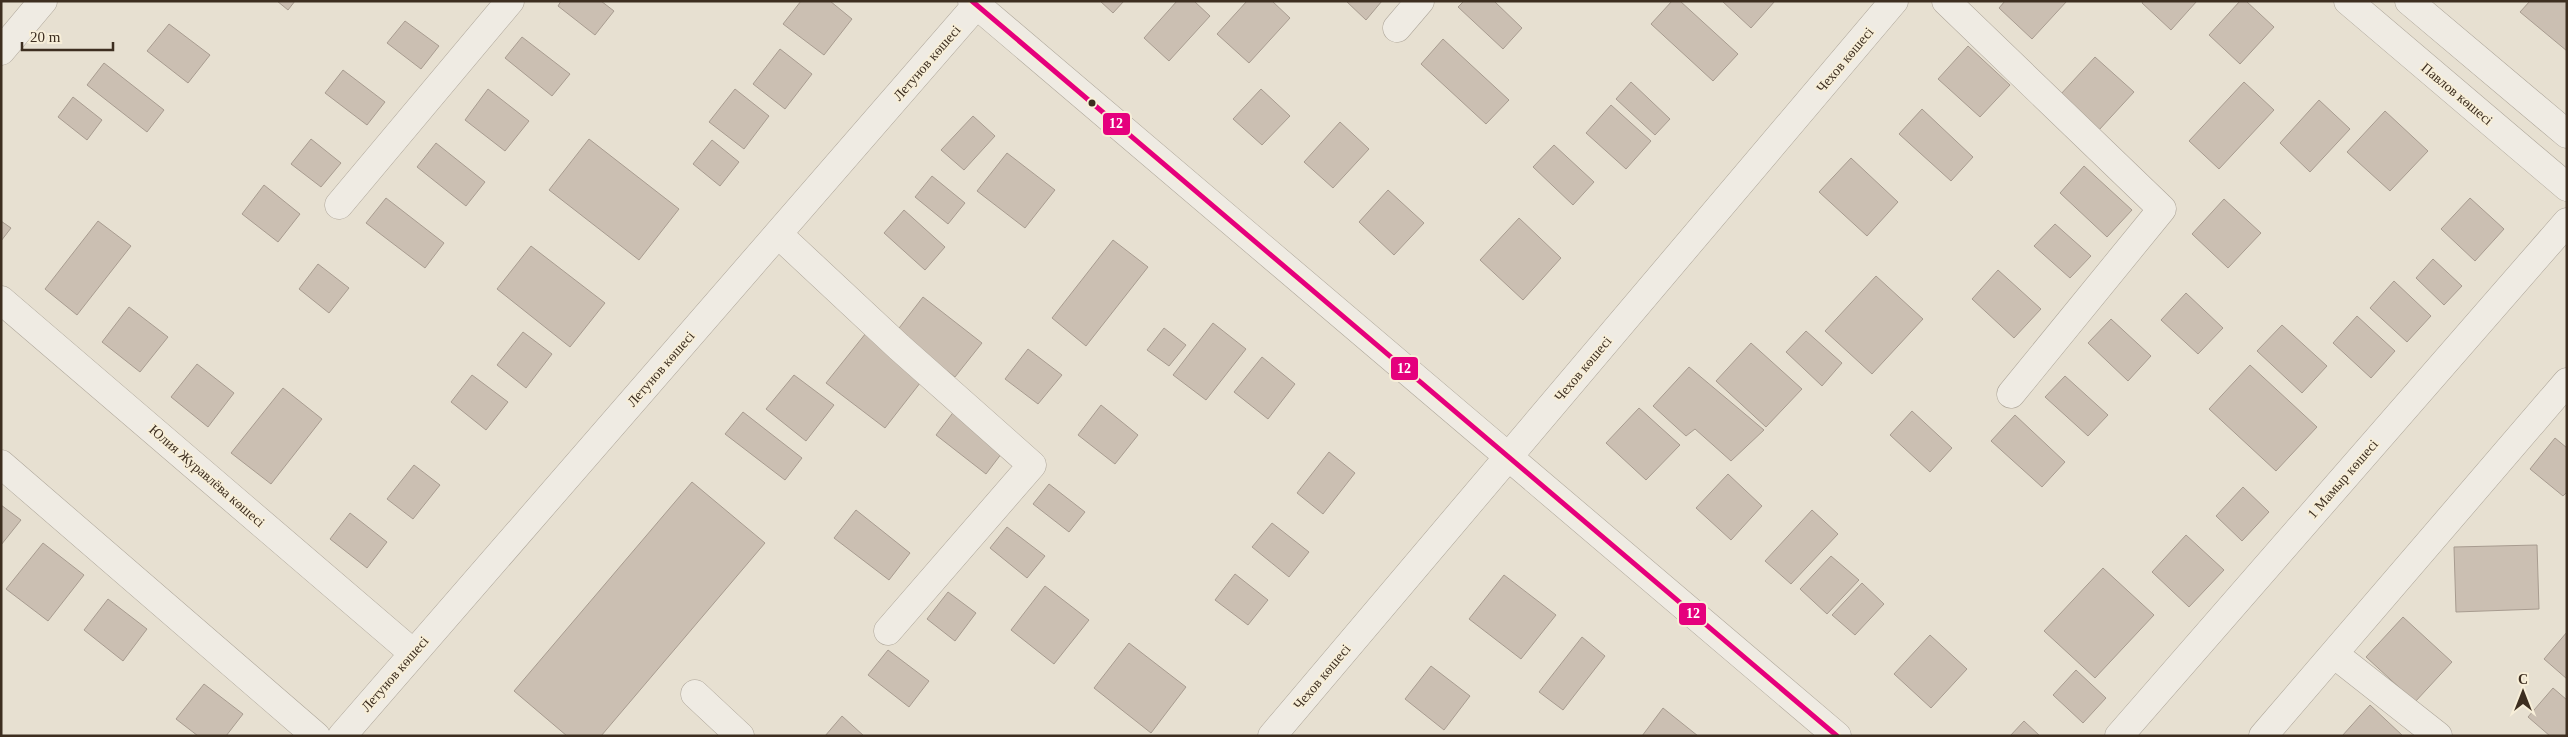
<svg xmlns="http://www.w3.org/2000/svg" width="2568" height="737" font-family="'Times New Roman',serif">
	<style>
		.building { fill: #cbbfb2; stroke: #a89c90 }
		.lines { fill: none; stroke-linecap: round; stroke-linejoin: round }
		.minor-casing { stroke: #ada599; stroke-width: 29 }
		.minor { stroke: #efebe3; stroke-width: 28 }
		.bus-1-casing { stroke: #f7eed8; stroke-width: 9 }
		.bus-1 { stroke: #e5007d; stroke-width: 5 }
		.bus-dot { fill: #3d2e20; stroke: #f7eed8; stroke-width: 2 }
		.labels { text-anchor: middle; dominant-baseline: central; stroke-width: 4; stroke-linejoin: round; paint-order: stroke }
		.street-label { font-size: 14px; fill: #3d2e20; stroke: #f7eed8 }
		.line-badge { stroke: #f7eed8; stroke-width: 2 }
		.badge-label { font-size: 14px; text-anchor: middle; font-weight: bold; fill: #fff }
	</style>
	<rect width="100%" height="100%" fill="#e7e0d1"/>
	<path class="building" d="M277 1H295L288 10Z
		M561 1H601L614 11 595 35 558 6Z
		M801 1H830L852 19 824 55 783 24Z
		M1100 1H1124L1113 13Z
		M1177 1H1194L1210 16 1169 61 1144 38Z
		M1247 1H1272L1290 18 1249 63 1217 34Z
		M1346 1H1382L1366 20Z
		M1464 1H1494L1522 28 1503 49 1458 7Z
		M1672 1H1680L1738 54 1713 81 1651 24Z
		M1722 1H1775L1751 28Z
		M2005 1H2067L2032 39 1999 8Z
		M2143 1H2197L2171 30 2142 3Z
		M2240 1H2246L2274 27 2240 64 2209 35Z
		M2530 1H2567V51L2520 12Z
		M405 21 439 46 421 69 387 43Z
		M169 24 210 55 188 83 147 51Z
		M522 37 570 74 552 96 505 58Z
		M1443 39 1509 100 1486 124 1421 64Z
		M1968 46 2010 85 1980 117 1938 79Z
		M780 49 812 74 785 109 753 84Z
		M2095 57 2134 92 2099 130 2060 95Z
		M104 63 164 110 147 132 87 85Z
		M343 70 385 102 367 125 325 93Z
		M1631 82 1670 119 1655 135 1616 99Z
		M2244 82 2274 110 2219 169 2189 141Z
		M488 89 529 121 505 151 465 120Z
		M735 89 769 116 744 149 709 122Z
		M1261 89 1290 116 1262 145 1233 119Z
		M73 97 102 120 87 140 58 117Z
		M2319 100 2350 129 2310 172 2280 143Z
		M1611 105 1651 141 1626 169 1586 133Z
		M1922 109 1973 157 1951 181 1899 134Z
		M2385 111 2428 151 2390 191 2347 152Z
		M973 116 995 136 964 170 941 150Z
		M1340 122 1369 149 1333 188 1304 162Z
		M311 139 341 163 321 187 291 164Z
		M589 139 679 209 639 260 549 190Z
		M712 140 739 162 720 186 693 164Z
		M436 143 485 182 466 206 417 167Z
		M1554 145 1594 182 1573 205 1533 167Z
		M1007 153 1055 190 1025 228 977 191Z
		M1851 158 1898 202 1867 236 1819 192Z
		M2084 166 2132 210 2107 237 2060 193Z
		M932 176 965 203 948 224 915 197Z
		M264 185 300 214 278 242 242 214Z
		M1388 190 1424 223 1394 255 1359 222Z
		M386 198 444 243 425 268 366 223Z
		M2470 198 2504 229 2475 261 2441 229Z
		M2224 199 2261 233 2228 268 2192 234Z
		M904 210 945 247 925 270 884 233Z
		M1519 218 1561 258 1523 300 1480 260Z
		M1 221 11 228 1 241Z
		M98 221 131 246 77 315 45 289Z
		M2055 224 2091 256 2070 278 2034 246Z
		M1113 240 1148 267 1086 346 1052 318Z
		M531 246 605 303 570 347 497 289Z
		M2433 259 2462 286 2444 305 2416 278Z
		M318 264 349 288 329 313 299 289Z
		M1998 270 2041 309 2014 338 1972 299Z
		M1876 276 1923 319 1872 374 1825 331Z
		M2394 281 2431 316 2407 342 2370 308Z
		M2186 293 2223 328 2198 354 2161 320Z
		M923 297 982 343 955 377 896 332Z
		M129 307 168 337 140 372 102 342Z
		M2357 316 2395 351 2371 378 2333 343Z
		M2111 319 2151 356 2128 381 2088 343Z
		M1213 323 1246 349 1206 400 1173 375Z
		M2282 325 2327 366 2302 393 2257 351Z
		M1164 328 1186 345 1169 366 1147 350Z
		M1806 331 1842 363 1822 386 1786 352Z
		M523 332 552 354 526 388 497 365Z
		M866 333 924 378 885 428 826 383Z
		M1751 343 1802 389 1766 427 1716 381Z
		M1028 349 1062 375 1038 404 1005 379Z
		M1262 357 1295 384 1268 419 1234 392Z
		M197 364 234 393 208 427 171 397Z
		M2250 365 2317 427 2276 471 2209 409Z
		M1689 367 1764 430 1731 461 1695 429 1686 436 1653 406Z
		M472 375 508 402 486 430 451 402Z
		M794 375 834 405 806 441 766 409Z
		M2065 376 2108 415 2088 436 2045 397Z
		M283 388 322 419 271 484 231 453Z
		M1101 405 1138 435 1115 464 1078 435Z
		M1639 408 1680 445 1646 480 1606 443Z
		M955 410 1005 449 986 474 936 435Z
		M1912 411 1952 448 1930 472 1890 435Z
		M743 412 802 458 785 480 725 434Z
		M2015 415 2065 462 2042 487 1991 441Z
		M2555 438 2567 448V492L2563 496 2530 469Z
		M1329 452 1355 473 1323 514 1297 493Z
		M414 465 440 485 413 519 387 499Z
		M1728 474 1762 506 1731 540 1696 508Z
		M692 482 765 543 601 736H567L514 691Z
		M1049 484 1085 512 1069 532 1033 504Z
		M2243 487 2269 512 2242 541 2216 516Z
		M1 505 21 520 1 545Z
		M856 510 910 553 889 580 834 538Z
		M1812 510 1838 534 1791 584 1765 561Z
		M350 513 387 542 367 568 330 539Z
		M1272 523 1309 552 1289 577 1252 547Z
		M1007 527 1045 556 1027 578 990 548Z
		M2186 535 2224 570 2189 607 2152 572Z
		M43 543 84 575 48 621 6 589Z
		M2537 545 2539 609 2456 612 2454 547Z
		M1831 556 1859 580 1827 614 1800 589Z
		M2103 568 2154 615 2095 678 2044 631Z
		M1235 574 1268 600 1248 625 1215 600Z
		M1504 575 1556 615 1521 659 1469 619Z
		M1862 583 1884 604 1855 635 1832 615Z
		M1045 586 1089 620 1054 664 1011 630Z
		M948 592 976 613 955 641 927 619Z
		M108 599 147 629 123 661 84 630Z
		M2403 617 2452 662 2415 702 2366 657Z
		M2567 632V679L2544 659Z
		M1930 635 1967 669 1931 708 1894 674Z
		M1582 637 1605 656 1563 710 1539 692Z
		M1129 643 1186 687 1151 733 1094 688Z
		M888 650 929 681 909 707 868 675Z
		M1431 666 1470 696 1444 730 1405 699Z
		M2076 670 2106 698 2083 723 2053 695Z
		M204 684 243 714 226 736H198L176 719Z
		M2553 688 2567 700V736H2550L2528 717Z
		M2370 705 2403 736H2342Z
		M1663 708 1698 736H1642Z
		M842 716 864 736H825Z
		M2024 721 2040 736H2010Z"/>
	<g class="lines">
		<defs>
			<path id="minor" d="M972 1 1837 736
				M1946 1 2162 209 2011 394
				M2348 1 2567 187
				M2409 1 2567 134
				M1397 28 1420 1
				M1 51 43 1
				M339 205 510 1
				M778 234 899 347 1032 465 888 631
				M1 300 413 653
				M1 464 316 736
				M2334 654 2438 736
				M695 694 740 736
				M342 736 980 1
				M1272 736 1894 1
				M2119 736 2567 222
				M2263 736 2567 382"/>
		</defs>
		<use href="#minor" class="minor-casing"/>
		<use href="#minor" class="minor"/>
		<defs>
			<path id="bus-1" d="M972 1 1837 736"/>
		</defs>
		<use href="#bus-1" class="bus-1-casing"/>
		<use href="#bus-1" class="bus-1"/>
	</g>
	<circle class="bus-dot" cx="1092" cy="103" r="4.5"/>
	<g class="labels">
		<g class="street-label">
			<text transform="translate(1845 60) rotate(-50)">Чехов көшесі</text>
			<text transform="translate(927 63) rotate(-49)">Летунов көшесі</text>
			<text transform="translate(2457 94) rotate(40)">Павлов көшесі</text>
			<text transform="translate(661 369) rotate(-49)">Летунов көшесі</text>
			<text transform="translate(1583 369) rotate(-50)">Чехов көшесі</text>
			<text transform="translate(207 476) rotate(41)">Юлия Журавлёва көшесі</text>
			<text transform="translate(2343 479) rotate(-49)">1 Мамыр көшесі</text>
			<text transform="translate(395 674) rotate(-49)">Летунов көшесі</text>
			<text transform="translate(1322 677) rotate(-50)">Чехов көшесі</text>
		</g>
	</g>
	<g class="line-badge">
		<rect x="1102" y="112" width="29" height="24" rx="5" fill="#e5007d"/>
		<rect x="1390" y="356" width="29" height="25" rx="5" fill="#e5007d"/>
		<rect x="1678" y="602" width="29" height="24" rx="5" fill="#e5007d"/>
	</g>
	<g class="badge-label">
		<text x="1116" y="128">12</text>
		<text x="1404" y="373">12</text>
		<text x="1693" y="618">12</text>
	</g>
	<rect width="2568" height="737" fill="none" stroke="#3d2e20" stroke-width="5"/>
	<g transform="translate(2523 692)" stroke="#f7eed8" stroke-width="4" paint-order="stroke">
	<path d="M0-4L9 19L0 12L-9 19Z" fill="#3d2e20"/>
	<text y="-8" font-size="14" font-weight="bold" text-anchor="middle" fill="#3d2e20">С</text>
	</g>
	<path d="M22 42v8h91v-8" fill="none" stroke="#3d2e20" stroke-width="2.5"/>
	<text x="30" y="42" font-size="15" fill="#3d2e20" stroke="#f7eed8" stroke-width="4" paint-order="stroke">20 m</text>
</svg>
